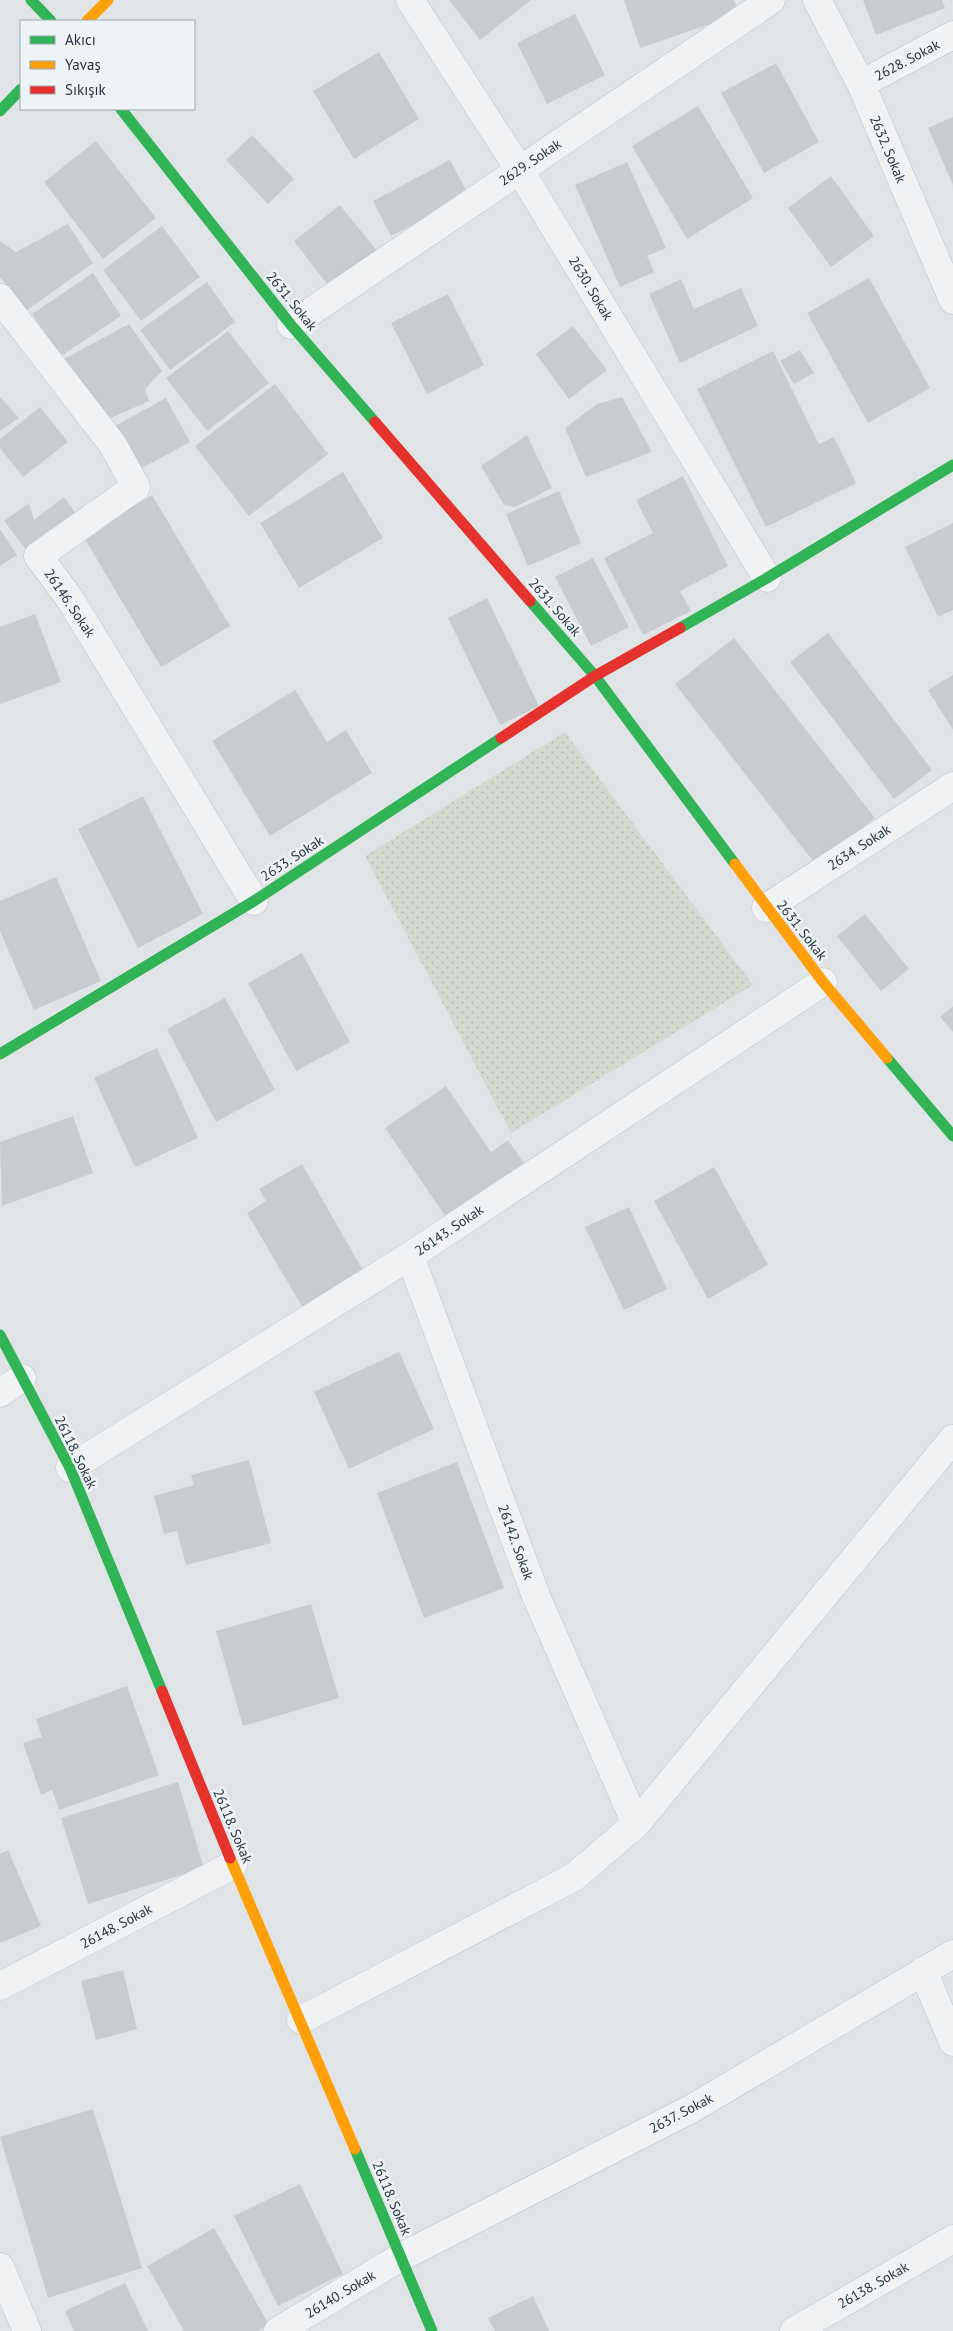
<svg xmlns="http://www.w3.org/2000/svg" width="953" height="2331" font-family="'PT Sans',sans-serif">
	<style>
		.grass { fill: url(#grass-dots) }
		.building { fill: #c9cccf }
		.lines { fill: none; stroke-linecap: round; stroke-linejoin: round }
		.street-casing { stroke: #bfc2c5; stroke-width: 29 }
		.street { stroke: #f0f2f3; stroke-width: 28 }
		.fast { stroke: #30b455; stroke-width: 11 }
		.slow { stroke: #ff9f0a; stroke-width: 11 }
		.jam { stroke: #e5322d; stroke-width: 11 }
		.labels { text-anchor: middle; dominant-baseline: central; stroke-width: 5; stroke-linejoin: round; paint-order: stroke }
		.street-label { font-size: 14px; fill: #273440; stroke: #eef3f6 }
	</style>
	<defs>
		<pattern id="grass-dots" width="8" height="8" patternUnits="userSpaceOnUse" patternTransform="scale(1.25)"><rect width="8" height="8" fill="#d3dbd1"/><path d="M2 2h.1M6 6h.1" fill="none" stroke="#b5bdb4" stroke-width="1.8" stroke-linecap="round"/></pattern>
	</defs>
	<rect width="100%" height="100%" fill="#e1e4e7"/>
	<path class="grass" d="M565 732 753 985 511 1133 365 856Z"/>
	<path class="building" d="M449 0H531L480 40Z
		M624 0H734L739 14 640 48Z
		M863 0H942L945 8 876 35Z
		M575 14 605 75 547 104 517 43Z
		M379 52 419 119 354 159 313 91Z
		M776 63 819 142 764 173 721 93Z
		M698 106 753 198 687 239 632 146Z
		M953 117V185L928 128Z
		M252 135 294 179 268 204 226 160Z
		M96 141 156 218 103 259 44 182Z
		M450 160 469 196 391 236 373 201Z
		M627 162 666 248 647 256 654 272 620 287 575 185Z
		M831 176 874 236 831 267 788 208Z
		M340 205 377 251 330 288 294 241Z
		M68 224 93 263 26 311 0 277V241L16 252Z
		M162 226 200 277 141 321 103 270Z
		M93 273 121 316 61 356 32 314Z
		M869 278 930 388 868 423 807 313Z
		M681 279 694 309 741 288 758 326 680 363 649 294Z
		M207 282 235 322 170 370 140 330Z
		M448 294 484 365 427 394 391 323Z
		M129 324 162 371 145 389 149 401 102 422 64 359Z
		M573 326 607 370 569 399 536 354Z
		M228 331 269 383 207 431 166 378Z
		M800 350 814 373 794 384 780 361Z
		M773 351 819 444 834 437 856 483 766 527 697 389Z
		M275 384 328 454 249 516 195 446Z
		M0 397 19 418 0 431Z
		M622 397 652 452 586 477 565 428 597 404Z
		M166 398 190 442 129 475 106 431Z
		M40 407 68 442 23 477 0 448V439Z
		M527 435 552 488 515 507 504 505 481 466Z
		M343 472 383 538 299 588 260 523Z
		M683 476 728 566 680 591 691 611 643 635 604 558 653 533 636 500Z
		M559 491 581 543 528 566 506 514Z
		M152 495 230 626 161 667 83 536Z
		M64 497 77 515 29 553 4 521 29 503 34 520Z
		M953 523V610L938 617 905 547Z
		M0 529 17 555 0 566Z
		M593 558 629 627 591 646 555 577Z
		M487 598 539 706 500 725 448 618Z
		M35 614 61 682 0 704V627Z
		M828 633 932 770 894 799 790 662Z
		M734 638 875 818 816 865 675 684Z
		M953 675V730L928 690Z
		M295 690 327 742 346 730 372 773 270 836 212 741Z
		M143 796 203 914 138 948 78 829Z
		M56 877 101 981 34 1010 0 931V901Z
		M865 914 909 969 881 991 837 936Z
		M302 953 350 1042 296 1071 248 983Z
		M225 998 275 1090 216 1122 167 1029Z
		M953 1006V1032L940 1017Z
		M157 1048 198 1138 135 1167 94 1078Z
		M446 1086 491 1152 508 1140 528 1169 450 1223 385 1128Z
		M73 1116 93 1173 2 1206 0 1142Z
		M302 1164 368 1279 307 1315 247 1213 266 1201 259 1189Z
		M714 1167 768 1265 708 1299 654 1201Z
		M629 1207 667 1289 624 1310 585 1227Z
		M399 1352 434 1429 349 1469 314 1392Z
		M249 1460 271 1543 186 1565 177 1531 164 1534 154 1496 194 1485 191 1475Z
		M457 1462 504 1588 424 1618 377 1493Z
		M311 1604 339 1698 243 1726 216 1631Z
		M127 1686 159 1775 59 1810 52 1790 41 1795 23 1743 42 1737 36 1719Z
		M178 1782 204 1868 88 1904 61 1818Z
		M8 1850 41 1926 0 1943V1854Z
		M123 1970 137 2029 96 2040 81 1981Z
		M93 2109 142 2268 48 2298 0 2137Z
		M300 2184 343 2274 278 2306 234 2216Z
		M214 2228 269 2325 258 2331H184L147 2266Z
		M125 2283 148 2331H74L65 2311Z
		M533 2296 549 2331H495L488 2318Z"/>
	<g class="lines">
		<defs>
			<path id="street" d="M410 0 519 169 767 578
				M817 0 861 84 953 300
				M861 84 953 35
				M0 298 113 445 136 487 38 556 70 599 254 901
				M291 325 771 0
				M766 908 953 786
				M410 1256 536 1596 636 1824
				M0 1393 22 1378
				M70 1468 410 1256 823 982
				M923 1971 953 2042
				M0 1986 233 1865
				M301 2020 574 1877 636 1824 953 1439
				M0 2267 27 2331
				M278 2331 401 2257 691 2109 953 1954
				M794 2331 953 2239"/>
		</defs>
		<use href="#street" class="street-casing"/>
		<use href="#street" class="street"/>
		<path class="fast" d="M31 0 51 21
			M121 109 291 325 375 422
			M0 111 21 89
			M530 601 595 676 735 864
			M680 628 767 578 953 465
			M0 1054 254 901 501 738
			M887 1058 953 1136
			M0 1335 70 1468 162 1691
			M355 2149 432 2331"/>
		<path class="slow" d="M87 21 108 0
			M735 864 823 982 887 1058
			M230 1858 355 2149"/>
		<path class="jam" d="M375 422 530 601
			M501 738 595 676 680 628
			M162 1691 230 1858"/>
	</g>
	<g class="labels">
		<g class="street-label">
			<text transform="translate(907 60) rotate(-28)">2628. Sokak</text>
			<text transform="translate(888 149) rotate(67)">2632. Sokak</text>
			<text transform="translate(530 162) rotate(-34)">2629. Sokak</text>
			<text transform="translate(591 288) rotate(59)">2630. Sokak</text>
			<text transform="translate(292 301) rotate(51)">2631. Sokak</text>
			<text transform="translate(70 603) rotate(56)">26146. Sokak</text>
			<text transform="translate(555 607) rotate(49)">2631. Sokak</text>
			<text transform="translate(859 847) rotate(-33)">2634. Sokak</text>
			<text transform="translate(292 858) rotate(-33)">2633. Sokak</text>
			<text transform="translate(802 930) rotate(52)">2631. Sokak</text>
			<text transform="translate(449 1230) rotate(-34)">26143. Sokak</text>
			<text transform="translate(76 1452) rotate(64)">26118. Sokak</text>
			<text transform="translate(516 1542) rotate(70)">26142. Sokak</text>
			<text transform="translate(233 1826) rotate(67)">26118. Sokak</text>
			<text transform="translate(116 1926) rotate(-28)">26148. Sokak</text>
			<text transform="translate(681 2113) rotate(-28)">2637. Sokak</text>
			<text transform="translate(392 2198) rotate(67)">26118. Sokak</text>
			<text transform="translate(873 2285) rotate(-30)">26138. Sokak</text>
			<text transform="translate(340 2294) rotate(-31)">26140. Sokak</text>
		</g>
	</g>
	<rect x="20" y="20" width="175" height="90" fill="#eef3f6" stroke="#9ea7ad"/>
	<rect x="30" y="36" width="25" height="8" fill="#30b455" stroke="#9ea7ad"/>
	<text x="65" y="45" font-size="15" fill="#273440">Akıcı</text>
	<rect x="30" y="61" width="25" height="8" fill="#ff9f0a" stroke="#9ea7ad"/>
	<text x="65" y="70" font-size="15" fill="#273440">Yavaş</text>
	<rect x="30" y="86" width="25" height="8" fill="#e5322d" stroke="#9ea7ad"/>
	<text x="65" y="95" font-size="15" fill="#273440">Sıkışık</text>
</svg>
